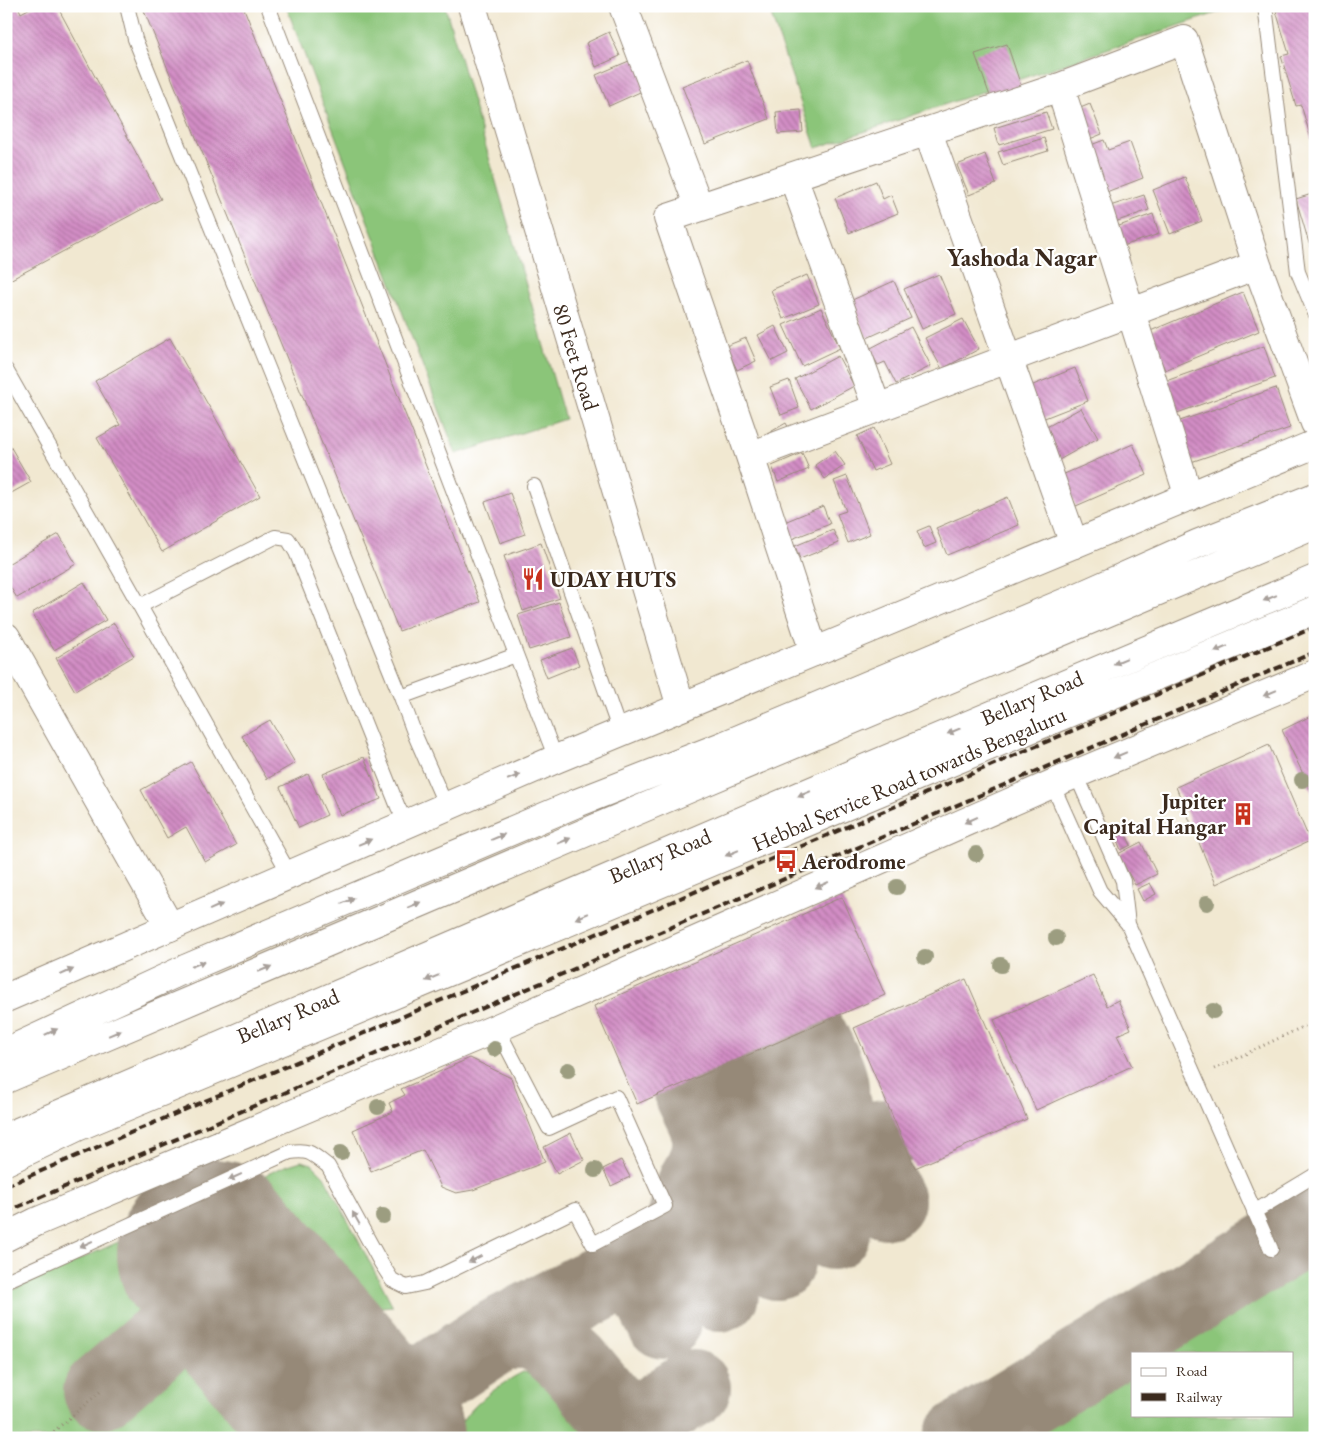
<svg xmlns="http://www.w3.org/2000/svg" width="1321" height="1444" font-family="'EB Garamond',serif">
	<style>
		.grass { fill: #8bc579; stroke: #63784c; fill-rule: evenodd }
		.lines { fill: none; stroke-linecap: round; stroke-linejoin: round }
		.taxiway { stroke: #968978; stroke-width: 76 }
		.runway { stroke: #968978; stroke-width: 190 }
		.building { fill: url(#building-back-hatch) }
		.lane-casing { stroke: #968978; stroke-width: 16 }
		.street-casing { stroke: #968978; stroke-width: 30 }
		.secondary-casing { stroke: #968978; stroke-width: 30 }
		.highway-casing { stroke: #968978; stroke-width: 30 }
		.path { stroke: #968978; stroke-width: 3; stroke-dasharray: 1 4; stroke-linecap: butt }
		.lane { stroke: #fff; stroke-width: 14 }
		.street { stroke: #fff; stroke-width: 28 }
		.secondary { stroke: #fff; stroke-width: 28 }
		.highway { stroke: #fff; stroke-width: 28 }
		.rail { stroke: #3b2a1e; stroke-width: 4; stroke-dasharray: 8 4; stroke-linecap: butt }
		.tree { fill: #9c9d80 }
		.oneway { fill: #a79f9a }
		.labels { text-anchor: middle; dominant-baseline: central; stroke-width: 4.5; stroke-linejoin: round; paint-order: stroke }
		.street-label { font-size: 22px; fill: #3b2a1e; stroke: #fff }
		.poi-label { font-size: 22px; font-weight: bold; fill: #3b2a1e; stroke: #fff; text-anchor: start }
		.neighbourhood-label { font-size: 24px; font-weight: bold; fill: #3b2a1e; stroke: #fff }
	</style>
	<defs>
		<pattern id="building-back-hatch" width="6" height="6" patternUnits="userSpaceOnUse" patternTransform="scale(1.25)"><rect width="6" height="6" fill="#d28dc5"/><path d="M-1 5l2 2M0 0l6 6M5-1l2 2" fill="none" stroke="#ac739f"/></pattern>
	</defs>
	<rect width="100%" height="100%" fill="#fff"/>
	<filter id="ink" filterUnits="userSpaceOnUse"><feTurbulence type="fractalNoise" baseFrequency=".02" numOctaves="2"/><feDisplacementMap in="SourceGraphic" scale="10" xChannelSelector="R" yChannelSelector="G"/><feConvolveMatrix kernelMatrix="1 2 1 2 8 2 1 2 1" color-interpolation-filters="sRGB"/></filter>
	<filter id="wash" filterUnits="userSpaceOnUse"><feTurbulence type="fractalNoise" baseFrequency=".0096" numOctaves="4" result="noise"/><feDisplacementMap in="SourceGraphic" scale="20" xChannelSelector="R" yChannelSelector="G"/><feGaussianBlur stdDeviation="1.12" result="paint"/><feColorMatrix in="noise" values="0 0 0 0 0 0 0 0 0 0 0 0 0 0 0 0 0 1.4 0 .05"/><feComposite in="paint" operator="in"/></filter>
	<g filter="url(#wash)">
		<rect width="100%" height="100%" fill="#f1e8d1"/>
		<path class="grass" d="M286 6H445L565 419 456 454Z
			M768 6H1237L816 148Z
			M301 1161 312 1164 324 1176 393 1306 381 1307 359 1303 318 1292 272 1257 240 1224 76 1371 122 1419 210 1340 217 1335 227 1341 310 1438H6V1293L285 1166Z
			M1315 1243V1438H988ZM1132 1353H1292V1415H1132Z
			M523 1372 539 1375 593 1438H453C462 1411 499 1384 523 1372Z"/>
		<g class="lines">
			<path class="taxiway" d="M813 1042C823 1066 845 1094 819 1115
				M754 1068C764 1091 786 1120 762 1141
				M692 1093C706 1123 718 1135 704 1168
				M838 1160C868 1153 875 1180 887 1201
				M779 1190C811 1181 820 1208 832 1232
				M724 1219C758 1211 764 1238 777 1262
				M661 1251C670 1244 679 1235 683 1224 693 1199 689 1178 714 1162L835 1109
				M661 1251C669 1249 681 1244 689 1247 704 1252 714 1281 721 1294
				M608 1279C643 1269 651 1296 664 1321
				M501 1334 518 1329 533 1332 548 1340 574 1364 636 1438
				M101 1391 203 1303C235 1288 241 1292 265 1316
				M373 1438 372 1430 377 1419 400 1400 490 1340 883 1137
				M642 1438 641 1427 646 1418 693 1388
				M962 1438 1315 1222"/>
			<path class="runway" d="M212 1254 369 1438"/>
		</g>
		<g id="blocks">
			<path class="building" d="M6 6H18L21 13 34 6H57L161 199 6 282Z
				M142 6H243L480 602 399 631Z
				M1288 6H1315V152L1301 105 1296 106 1281 56 1289 54 1276 11 1288 8Z
				M609 32 620 56 596 67 586 43Z
				M1007 44 1022 89 991 99 975 54Z
				M636 58 649 88 609 106 596 75Z
				M747 60 769 119 705 144 682 86Z
				M1090 104 1102 134 1085 141 1073 111Z
				M801 110 803 132 778 134 776 112Z
				M1046 112 1052 129 999 145 994 128Z
				M1044 138 1048 151 1003 165 998 152Z
				M1104 140 1108 150 1130 142 1143 178 1101 194 1083 148Z
				M985 154 996 184 969 195 957 165Z
				M1185 177 1202 221 1170 234 1153 190Z
				M876 181 883 199 891 195 898 213 849 233 835 198Z
				M1315 193V260H1314L1296 199Z
				M1144 195 1149 210 1112 223 1107 207Z
				M1153 214 1159 234 1123 246 1116 227Z
				M939 274 956 314 922 329 904 289Z
				M807 275 819 304 783 319 771 290Z
				M894 281 911 318 867 338 850 301Z
				M1243 292 1259 331 1165 370 1148 332Z
				M821 308 840 348 802 366 783 325Z
				M963 319 979 349 942 369 925 338Z
				M775 326 788 353 772 361 758 335Z
				M911 327 931 366 896 384 885 362 878 365 869 349Z
				M170 338 260 496 162 552 97 438 120 425 95 381Z
				M746 338 756 361 737 370 726 346Z
				M1264 346 1275 378 1177 413 1166 381Z
				M838 356 854 386 811 409 795 379Z
				M1075 368 1088 401 1042 419 1028 387Z
				M789 380 799 408 781 415 770 387Z
				M1276 388 1290 428 1191 462 1177 422Z
				M1081 408 1098 438 1059 460 1043 429Z
				M786 423 792 434 772 445 767 434Z
				M874 428 890 464 873 471 857 436Z
				M6 439 31 482 6 496Z
				M1133 444 1147 475 1076 506 1062 475Z
				M835 451 845 465 825 479 815 465Z
				M802 453 809 469 778 482 772 466Z
				M847 476 870 534 848 543 837 514 846 511 834 481Z
				M510 493 525 534 500 543 485 502Z
				M1008 497 1019 525 947 555 936 528Z
				M823 506 830 524 789 540 782 523Z
				M929 526 936 543 924 548 917 531Z
				M833 530 839 543 800 559 795 546Z
				M59 534 76 564 17 598 6 580V565Z
				M541 543 560 598 523 611 504 556Z
				M84 582 106 620 54 650 32 613Z
				M559 602 571 637 529 650 518 615Z
				M114 623 134 656 75 691 56 658Z
				M572 648 579 665 547 678 540 660Z
				M1315 714V799L1282 730Z
				M270 720 295 763 267 779 242 736Z
				M1269 745 1310 841 1216 884 1176 787Z
				M364 757 381 799 340 815 323 774Z
				M191 762 236 845 205 862 186 827 167 838 141 790Z
				M308 774 327 815 299 828 280 787Z
				M1125 833 1131 845 1121 850 1116 838Z
				M1141 842 1157 874 1135 885 1118 854Z
				M1150 883 1156 894 1143 901 1137 889Z
				M842 897 885 995 637 1104 594 1006Z
				M1093 975 1107 1006 1118 1000 1131 1029 1117 1035 1132 1066 1036 1110 994 1020Z
				M966 979 1027 1119 915 1168 854 1028Z
				M470 1058 511 1078 545 1162 473 1190 456 1193 441 1187 423 1150 371 1171 353 1130 393 1112 389 1103 405 1095 401 1089Z
				M571 1133 584 1160 557 1174 544 1147Z
				M621 1160 630 1177 611 1186 603 1169Z"/>
		</g>
	</g>
	<g filter="url(#ink)">
		<use href="#blocks" fill-opacity="0" stroke="#968978" stroke-width="1"/>
		<g class="lines">
			<defs>
				<path id="lane" d="M127 6 135 39 401 697 516 655
					M268 6 556 759
					M1265 6 1298 272 1315 313
					M6 370 140 606 290 875
					M534 486 620 732
					M140 606 275 537 288 539 296 552 398 807 407 824
					M401 697 415 735 446 806
					M1076 774 1123 881 1128 924 1271 1249
					M1052 784 1100 891 1128 924
					M1254 1212 1315 1175
					M6 1281 290 1152C310 1149 312 1154 328 1166L381 1263 392 1280 406 1287 425 1283 575 1210 593 1244 665 1206 616 1097 549 1128 497 1028"/>
				<path id="street" d="M623 6 699 207
					M1060 87 1189 497
					M928 132 1074 544
					M793 177 877 408
					M750 456 1257 265
					M6 637 170 927
					M814 652 750 456 668 218 1060 87 1184 40 1257 265 1315 423"/>
				<path id="secondary" d="M472 6 681 707
					M6 998 556 759 1315 444
					M6 1237 36 1222 497 1028 1052 784 1315 674"/>
				<path id="highway" d="M6 1052 185 969 577 803 725 745 1078 597 1197 544 1315 497
					M6 1079 695 786 1315 525
					M6 1137 802 795 1315 579
					M6 1161 77 1127 1315 610"/>
			</defs>
			<use href="#lane" class="lane-casing"/>
			<use href="#street" class="street-casing"/>
			<use href="#secondary" class="secondary-casing"/>
			<use href="#highway" class="highway-casing"/>
			<path class="path" d="M1214 1069 1315 1021
				M46 1438 101 1391"/>
			<use href="#lane" class="lane"/>
			<use href="#street" class="street"/>
			<use href="#secondary" class="secondary"/>
			<use href="#highway" class="highway"/>
			<path class="rail" d="M6 1186 1315 627
				M6 1212 1315 652"/>
		</g>
		<g class="tree">
			<circle cx="1302" cy="780" r="8"/>
			<circle cx="976" cy="854" r="8"/>
			<circle cx="897" cy="887" r="8"/>
			<circle cx="1207" cy="903" r="8"/>
			<circle cx="1056" cy="938" r="8"/>
			<circle cx="925" cy="957" r="8"/>
			<circle cx="1001" cy="965" r="8"/>
			<circle cx="1213" cy="1011" r="8"/>
			<circle cx="494" cy="1049" r="8"/>
			<circle cx="568" cy="1070" r="8"/>
			<circle cx="378" cy="1107" r="8"/>
			<circle cx="341" cy="1153" r="8"/>
			<circle cx="595" cy="1170" r="8"/>
			<circle cx="383" cy="1216" r="8"/>
		</g>
		<defs><path id="oneway-solid" d="M-6-.8H1V-3.2L6.5 0L1 3.2V.8H-6Z" transform="scale(1.25)"/></defs>
		<g class="oneway">
			<use href="#oneway-solid" transform="translate(1270 598) rotate(157)"/>
			<use href="#oneway-solid" transform="translate(1221 649) rotate(157)"/>
			<use href="#oneway-solid" transform="translate(1120 661) rotate(157)"/>
			<use href="#oneway-solid" transform="translate(1270 693) rotate(157)"/>
			<use href="#oneway-solid" transform="translate(954 731) rotate(157)"/>
			<use href="#oneway-solid" transform="translate(1120 755) rotate(157)"/>
			<use href="#oneway-solid" transform="translate(514 777) rotate(-23)"/>
			<use href="#oneway-solid" transform="translate(804 794) rotate(157)"/>
			<use href="#oneway-solid" transform="translate(971 820) rotate(156)"/>
			<use href="#oneway-solid" transform="translate(498 837) rotate(-23)"/>
			<use href="#oneway-solid" transform="translate(564 841) rotate(-23)"/>
			<use href="#oneway-solid" transform="translate(365 842) rotate(-23)"/>
			<use href="#oneway-solid" transform="translate(732 853) rotate(157)"/>
			<use href="#oneway-solid" transform="translate(822 885) rotate(156)"/>
			<use href="#oneway-solid" transform="translate(348 901) rotate(-23)"/>
			<use href="#oneway-solid" transform="translate(414 905) rotate(-23)"/>
			<use href="#oneway-solid" transform="translate(216 907) rotate(-24)"/>
			<use href="#oneway-solid" transform="translate(582 916) rotate(157)"/>
			<use href="#oneway-solid" transform="translate(198 964) rotate(-22)"/>
			<use href="#oneway-solid" transform="translate(265 969) rotate(-23)"/>
			<use href="#oneway-solid" transform="translate(67 972) rotate(-24)"/>
			<use href="#oneway-solid" transform="translate(432 978) rotate(157)"/>
			<use href="#oneway-solid" transform="translate(51 1032) rotate(-25)"/>
			<use href="#oneway-solid" transform="translate(115 1033) rotate(-23)"/>
			<use href="#oneway-solid" transform="translate(235 1177) rotate(156)"/>
			<use href="#oneway-solid" transform="translate(356 1218) rotate(-119)"/>
			<use href="#oneway-solid" transform="translate(86 1244) rotate(156)"/>
			<use href="#oneway-solid" transform="translate(475 1259) rotate(154)"/>
		</g>
	</g>
	<defs>
		<symbol id="restaurant-bare" viewBox="-9 -9 18 18"><path d="M-5-6h1v4h1v-4h1v4h1v-4h1v5L-1.5 .5V6h-2V.5L-5-1ZM5-6V6H3V1.5H1.5Q1.5-4 5-6Z" fill="#c8321e" stroke="#fff" stroke-width="2.5" paint-order="stroke"/></symbol>
		<symbol id="building-bare" viewBox="-9 -9 18 18"><path d="M-4-6H4V6H1V3H-1V6H-4ZM-2.5-4.3h1.7v1.8h-1.7ZM.8-4.3h1.7v1.8H.8ZM-2.5-1h1.7V.8h-1.7ZM.8-1h1.7V.8H.8Z" fill="#c8321e" stroke="#fff" stroke-width="2.5" paint-order="stroke"/></symbol>
		<symbol id="bus-bare" viewBox="-9 -9 18 18"><path d="M-5-6H5V4H4V6H2V4H-2V6H-4V4H-5ZM-3.5-4V0h7V-4ZM-3.5 1.2v1.5H-2V1.2ZM2 1.2v1.5H3.5V1.2Z" fill="#c8321e" stroke="#fff" stroke-width="2.5" paint-order="stroke"/></symbol>
	</defs>
	<g fill-rule="evenodd">
		<use href="#restaurant-bare" x="517" y="563" width="32" height="32"/>
		<use href="#building-bare" x="1227" y="798" width="32" height="32"/>
		<use href="#bus-bare" x="770" y="845" width="32" height="32"/>
	</g>
	<g class="labels">
		<g class="street-label">
			<text transform="translate(576 357) rotate(73)">80 Feet Road</text>
			<text transform="translate(1032 698) rotate(-23)">Bellary Road</text>
			<text transform="translate(909 779) rotate(-23)">Hebbal Service Road towards Bengaluru</text>
			<text transform="translate(660 856) rotate(-23)">Bellary Road</text>
			<text transform="translate(288 1016) rotate(-23)">Bellary Road</text>
		</g>
		<g class="poi-label">
			<text x="550" y="579">UDAY HUTS</text>
			<text x="1226" y="801" text-anchor="end">Jupiter<tspan x="1226" dy="25">Capital Hangar</tspan></text>
			<text x="802" y="861">Aerodrome</text>
		</g>
		<g class="neighbourhood-label">
			<text x="1022" y="257">Yashoda Nagar</text>
		</g>
	</g>
	<rect width="1321" height="1444" fill="none" stroke="#fff" stroke-width="25"/>
	<rect x="1131" y="1352" width="162" height="65" fill="#ffffff" stroke="#b1aaa5"/>
	<rect x="1141" y="1368" width="25" height="8" fill="#ffffff" stroke="#b1aaa5"/>
	<text x="1176" y="1376" font-size="15" fill="#3b2a1e">Road</text>
	<rect x="1141" y="1393" width="25" height="8" fill="#3b2a1e" stroke="#b1aaa5"/>
	<text x="1176" y="1402" font-size="15" fill="#3b2a1e">Railway</text>
</svg>
